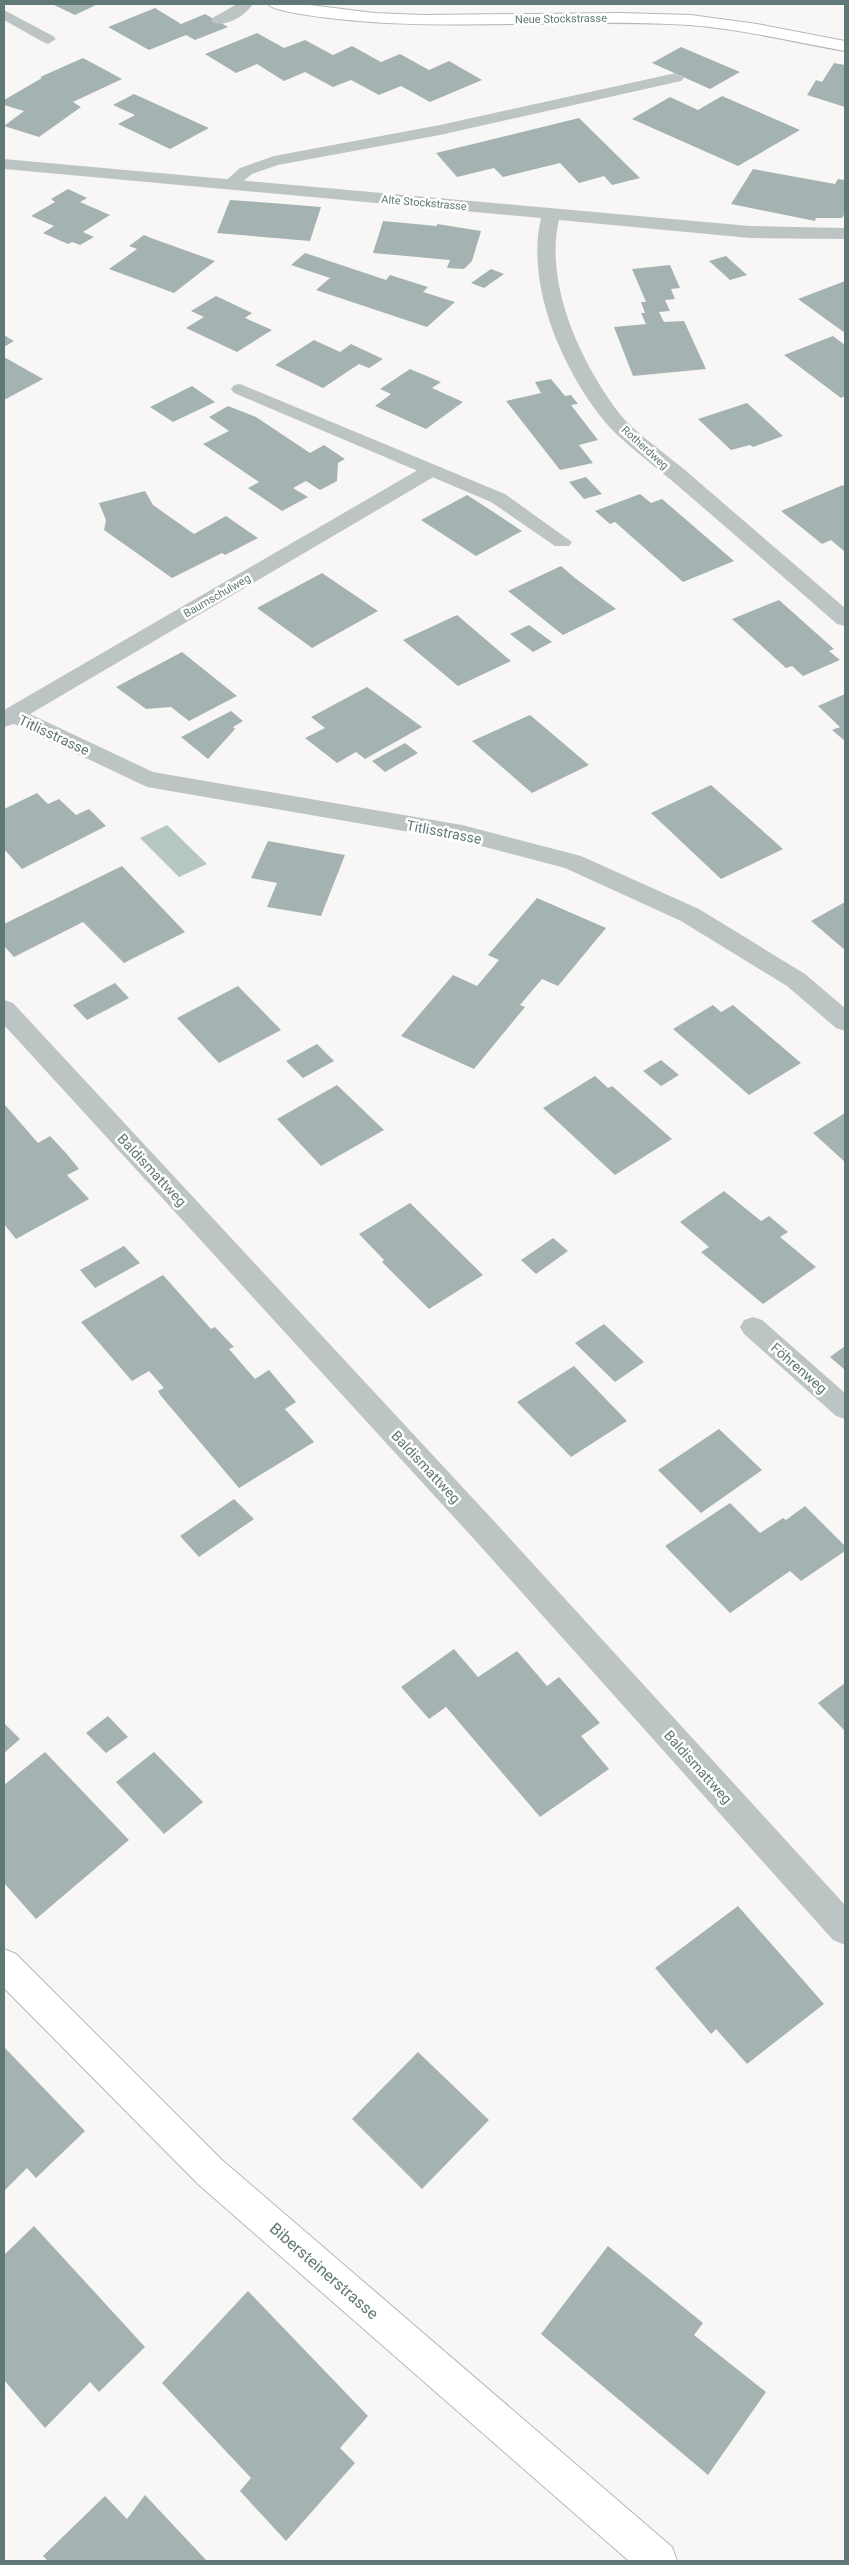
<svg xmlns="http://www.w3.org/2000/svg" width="849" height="2565" font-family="Roboto,sans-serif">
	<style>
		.water { fill: #b6c7c1 }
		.building { fill: #a4b3b1 }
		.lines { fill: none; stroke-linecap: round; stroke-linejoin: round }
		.secondary-casing { stroke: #b0bab9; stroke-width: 2 }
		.lane { fill: #bdc5c4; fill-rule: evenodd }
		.street { fill: #bdc5c4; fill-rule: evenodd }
		.secondary { fill: #fff; fill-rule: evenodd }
		.labels { text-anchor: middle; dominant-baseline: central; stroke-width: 5; stroke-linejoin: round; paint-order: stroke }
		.far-street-label { font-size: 11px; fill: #607977; stroke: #fff }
		.street-label { font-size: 14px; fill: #607977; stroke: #fff }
		.near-street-label { font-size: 16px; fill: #607977; stroke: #fff }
	</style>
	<rect width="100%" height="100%" fill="#f8f7f6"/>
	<path class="water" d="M167 825 207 864 179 877 140 838Z"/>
	<path class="building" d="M52 4H98L75 15Z
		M155 8 181 24 205 14 228 27 195 40 186 35 149 50 108 27Z
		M257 33 284 48 305 40 333 55 352 46 381 62 400 54 429 70 449 61 482 80 430 102 401 86 379 95 351 80 333 87 305 72 284 81 257 64 236 73 205 54Z
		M681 47 740 72 710 89 652 63Z
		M83 58 122 79 73 102 81 107 39 137 4 126 24 111 4 105V100L42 78 40 77Z
		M834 63 845 65V107L807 95 816 80 822 82Z
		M134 94 209 128 170 149 118 124 135 115 113 105Z
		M722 96 800 130 738 166 632 119 670 97 698 110Z
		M579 118 640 178 612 185 604 176 579 183 560 163 503 177 494 168 457 177 436 153Z
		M753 169 835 184 838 179 845 180V213L842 218H816L815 221 731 204Z
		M68 189 87 198 80 202 110 215 83 232 94 237 80 245 72 242 68 244 43 233 54 226 31 216 55 202 51 199Z
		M230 200 272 203 321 207 310 241 217 233Z
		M383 221 437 226V224L481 231 472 261 464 269 447 268 450 260 373 253Z
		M144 235 151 238 215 261 174 293 109 269 137 249 129 246Z
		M305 253 386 280 390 275 428 287 423 292 455 302 427 327 316 290 330 278 291 265Z
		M726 256 747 275 730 280 709 261Z
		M670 265 680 288 671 289 675 299 665 300 670 311 659 312 664 322 684 321 706 369 633 376 614 327 646 324 641 313H645L641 302H646L632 269Z
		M491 269 504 274 484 288 471 283Z
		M845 281V333L798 299Z
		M216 296 252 313 245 318 272 330 237 352 186 328 204 317 191 311Z
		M4 335 14 341 4 347Z
		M833 336 845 345V396L841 398 784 355Z
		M314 340 340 352 351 344 383 359 369 368 359 364 323 388 275 365Z
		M4 357 43 379 4 400Z
		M410 369 441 382 432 388 463 402 426 429 375 406 391 394 380 389Z
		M551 379 565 396 571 395 578 404 571 405 598 440 579 445 593 463 560 470 506 401 541 393 535 382Z
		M192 386 215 402 173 422 150 407Z
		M747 403 783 436 753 447 750 445 731 450 698 419Z
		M228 406 256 417 310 453 324 445 345 459 338 463 337 481 320 490 306 481 293 488 308 497 282 511 248 488 259 482 203 444 229 431 209 417Z
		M586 477 602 494 584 499 569 482Z
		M843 485 845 487V552L831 540 822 544 781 511Z
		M145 491 153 505 194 534 226 516 258 538 225 555 222 553 172 578 104 530 106 520 99 503Z
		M640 494 651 503 662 499 734 561 683 582 615 522 610 524 595 511Z
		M467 495 495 513 522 531 476 556 421 520Z
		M561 566 575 578 616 609 563 635 508 591Z
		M322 573 378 611 312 648 257 608Z
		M779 600 834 649 829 651 840 660 803 676 792 666 786 668 732 619Z
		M457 615 511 661 458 686 403 640Z
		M529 625 552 642 533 652 510 634Z
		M182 652 237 696 189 721 171 707 146 709 116 687Z
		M367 687 422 727 365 759 356 752 337 763 305 738 325 728 311 717Z
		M845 694V741L832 730 840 727 818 706Z
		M231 711 243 721 233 727 235 729 208 759 181 737Z
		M530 715 589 765 532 793 472 741Z
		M405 743 418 753 385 772 372 761Z
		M711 785 746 816 783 849 721 879 651 813Z
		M37 793 48 804 59 799 76 815 89 809 106 826 22 869 4 849V809Z
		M268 841 345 855 321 916 267 907 277 883 251 878Z
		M122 866 185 932 124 963 83 922 14 957 4 946V924Z
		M537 898 606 928 558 986 542 979 520 1005 525 1007 474 1069 401 1036 453 975 477 986 499 960 488 955Z
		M845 902V950L811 921Z
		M115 983 129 998 87 1020 73 1005Z
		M238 986 281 1030 219 1063 177 1018Z
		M713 1005 721 1012 733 1005 801 1063 749 1095 673 1029Z
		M317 1044 334 1061 303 1078 286 1061Z
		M661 1060 679 1075 661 1086 643 1071Z
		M595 1076 608 1088 612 1086 672 1139 615 1175 543 1108Z
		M337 1085 384 1130 321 1166 277 1119Z
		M4 1104 38 1143 50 1136 66 1153 79 1169 67 1175 89 1199 16 1239 4 1224Z
		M845 1113V1162L813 1133Z
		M724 1191 761 1221 769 1216 788 1232 780 1237 816 1267 763 1304 701 1252 709 1247 680 1222Z
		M410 1203 483 1275 429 1309 382 1262 384 1260 359 1234Z
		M553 1238 568 1251 536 1274 521 1260Z
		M124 1246 140 1263 95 1288 80 1270Z
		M163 1275 211 1329 215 1327 234 1347 229 1349 255 1379 269 1370 296 1402 285 1409 314 1442 239 1488 161 1396 158 1391 164 1388 149 1371 132 1381 81 1322Z
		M604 1324 644 1362 615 1382 575 1343Z
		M845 1346V1370L830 1357Z
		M574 1366 627 1421 571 1457 517 1402Z
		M719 1429 762 1470 701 1513 658 1470Z
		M234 1499 254 1519 199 1557 180 1536Z
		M730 1503 760 1533 783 1518 786 1520 805 1506 845 1546V1551L801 1581 790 1571 730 1613 665 1546Z
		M454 1649 478 1677 517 1651 547 1686 559 1677 600 1723 581 1736 609 1769 540 1817 446 1707 429 1719 401 1687Z
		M845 1683V1731L818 1703Z
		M108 1716 128 1737 106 1753 86 1733Z
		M4 1723 20 1739 4 1753Z
		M45 1752 129 1840 36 1919 4 1883V1785Z
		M154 1752 203 1802 164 1834 116 1782Z
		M738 1906 824 2004 747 2064 716 2029 711 2034 655 1968Z
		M4 2047 85 2131 36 2178 27 2168 4 2191Z
		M418 2052 489 2120 422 2189 352 2119Z
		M34 2226 145 2347 99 2392 90 2382 45 2428 4 2380V2255Z
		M608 2246 703 2323 694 2335 766 2392 708 2475 541 2334Z
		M248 2291 368 2416 340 2448 355 2463 286 2541 240 2491 251 2478 162 2383Z
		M145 2495 207 2561H48L43 2556 105 2496 127 2519Z"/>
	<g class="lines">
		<defs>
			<path id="secondary" d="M268 4H302L374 13 423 15 620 13 691 15 757 24 845 41V51C793 42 742 29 689 25 588 19 487 28 386 23 368 22 275 15 268 4Z
				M4 1949 16 1954 222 2160 672 2547 677 2561H629L198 2184 4 1988Z"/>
		</defs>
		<use href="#secondary" class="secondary-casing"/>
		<path class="lane" d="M237 4H253C246 15 227 27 214 23L211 20 214 17Z
			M4 10 53 36 56 39 48 44 43 42 4 20Z
			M676 73 684 78 681 81 440 135 278 165 252 174 235 188H223L221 185 240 168 274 156 440 125Z
			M240 384 505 494 572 542 569 546H555L491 502 234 393 231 389 234 385Z
			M753 1317 762 1320 845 1393V1419L836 1416 744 1334 740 1327 744 1320Z"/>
		<path class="street" d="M4 159 750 226 845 228V239L750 238 559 220C544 284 581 363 619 413 632 430 667 455 685 470 738 516 792 562 845 608V626L837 624C784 577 730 531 677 485 656 467 622 442 605 422 563 371 525 285 541 218L4 169Z
			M430 465 437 467 440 471 437 475 30 714 153 772 462 825 581 856 699 909 805 974 845 1008V1031L836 1028 787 986 681 921 565 868 462 841 147 787 14 724 4 727V710L423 467Z
			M4 1000 13 1003 493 1520 845 1905V1945L833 1940 473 1538 4 1025Z"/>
		<use href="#secondary" class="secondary"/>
	</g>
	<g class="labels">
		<g class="far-street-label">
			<text transform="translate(561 19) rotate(-1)">Neue Stockstrasse</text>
			<text transform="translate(424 203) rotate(5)">Alte Stockstrasse</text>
			<text transform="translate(645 448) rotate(42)">Rotherdweg</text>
			<text transform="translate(217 596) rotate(-30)">Baumschulweg</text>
		</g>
		<g class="street-label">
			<text transform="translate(54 735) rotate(25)">Titlisstrasse</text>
			<text transform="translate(444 832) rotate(11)">Titlisstrasse</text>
			<text transform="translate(152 1170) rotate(47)">Baldismattweg</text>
			<text transform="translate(799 1368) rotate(41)">Föhrenweg</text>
			<text transform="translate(426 1467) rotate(47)">Baldismattweg</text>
			<text transform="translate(698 1767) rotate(48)">Baldismattweg</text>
		</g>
		<g class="near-street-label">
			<text transform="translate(324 2271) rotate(41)">Bibersteinerstrasse</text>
		</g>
	</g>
	<rect width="849" height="2565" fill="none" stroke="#607977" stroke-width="10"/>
</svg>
